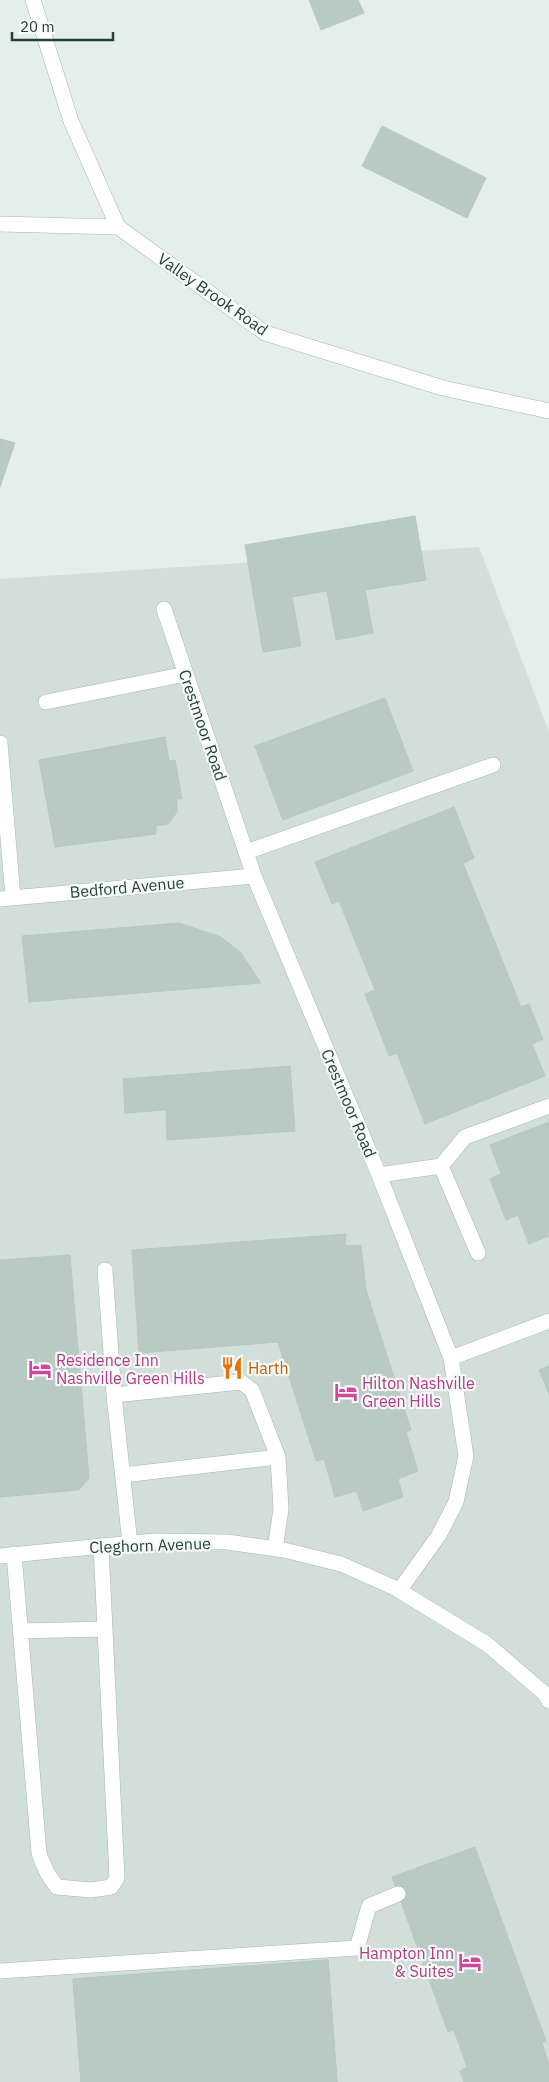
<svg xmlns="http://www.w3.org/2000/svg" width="549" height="2082" font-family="'IBM Plex Sans',sans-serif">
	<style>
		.built { fill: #d2deda }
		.building { fill: #b9c9c4; stroke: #b6c8c3 }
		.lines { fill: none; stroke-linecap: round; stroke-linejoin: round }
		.minor-casing { stroke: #a6b6b3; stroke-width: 16 }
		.minor { stroke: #fff; stroke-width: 15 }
		.labels { text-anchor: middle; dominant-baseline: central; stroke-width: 4.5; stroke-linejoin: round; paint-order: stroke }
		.street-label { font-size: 16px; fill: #22403d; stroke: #f5faf8 }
		.hotel-label { font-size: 16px; fill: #b23c85; stroke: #f5faf8; text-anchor: start }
		.food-label { font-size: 16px; fill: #c56008; stroke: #f5faf8; text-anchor: start }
	</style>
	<rect width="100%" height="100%" fill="#e4eeeb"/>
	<path class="built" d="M479 547 549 732V2082H0V579Z"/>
	<path class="building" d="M309 0H358L364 13 321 30Z
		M382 126 486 178 467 218 362 166Z
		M0 439 15 443 0 487Z
		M415 516 426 580 365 590 373 633 336 640 327 591 292 597 301 646 263 652 245 545Z
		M385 698 413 771 283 820 255 746Z
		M165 737 169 761 175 760 182 799H177V812L168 824 156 826V834L55 847 39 760Z
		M454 807 474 858 463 863 521 1007 529 1004 543 1039 532 1044 545 1076 425 1124 397 1053 389 1056 365 994 375 990 339 901 332 904 315 862Z
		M179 923 221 937 241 953 261 983 29 1002 22 936Z
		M290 1066 295 1131 167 1140 166 1110 125 1113 123 1079Z
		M549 1122V1236L529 1244 518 1215 506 1220 490 1179 501 1174 490 1145Z
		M346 1234 345 1246 361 1245 366 1290 411 1430 406 1432 418 1471 398 1479 403 1497 363 1511 357 1491 335 1497 324 1459 316 1461 278 1342 139 1353 132 1250Z
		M70 1255 89 1478 79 1490 0 1497V1260Z
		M549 1366V1394L539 1370Z
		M475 1847 546 2041 542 2043 549 2064V2082H464L460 2071 467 2067 454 2030 448 2032 392 1877Z
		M328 1960 337 2082H81L73 1979Z
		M328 1960 337 2082H81L73 1979Z"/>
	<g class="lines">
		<defs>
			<path id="minor" d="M33 0 71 121 118 227 265 333 443 388 549 411
				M0 224 118 227
				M164 609 254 876 379 1175 451 1358 466 1456 456 1502 439 1535 399 1591
				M46 702 186 674
				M0 743 13 897
				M246 852 493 765
				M0 899 254 876
				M441 1166 478 1253
				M379 1175 441 1166 465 1137 549 1106
				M105 1270 114 1395
				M451 1358 549 1321
				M123 1475 278 1457
				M130 1544 114 1395 241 1382 252 1390 278 1457 281 1509 275 1549
				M14 1554 39 1853C43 1866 48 1876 57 1887L91 1890 111 1887 117 1878 101 1546
				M0 1556 154 1541 227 1542 284 1550 341 1564 395 1588 487 1644 544 1693 549 1701
				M20 1631 105 1629
				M0 1971 357 1948 369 1906 398 1894"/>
		</defs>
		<use href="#minor" class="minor-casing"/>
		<use href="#minor" class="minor"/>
	</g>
	<defs>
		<symbol id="restaurant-bare" viewBox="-9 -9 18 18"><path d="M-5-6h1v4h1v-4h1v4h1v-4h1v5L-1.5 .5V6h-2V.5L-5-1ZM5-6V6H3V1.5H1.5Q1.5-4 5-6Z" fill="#e8710a" stroke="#f5faf8" stroke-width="2.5" paint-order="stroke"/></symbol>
		<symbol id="hotel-bare" viewBox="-9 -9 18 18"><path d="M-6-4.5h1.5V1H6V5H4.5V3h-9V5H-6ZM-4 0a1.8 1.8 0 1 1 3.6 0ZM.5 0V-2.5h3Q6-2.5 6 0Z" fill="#d1479c" stroke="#f5faf8" stroke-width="2.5" paint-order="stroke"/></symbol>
	</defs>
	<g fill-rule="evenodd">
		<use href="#restaurant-bare" x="216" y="1352" width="32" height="32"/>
		<use href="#hotel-bare" x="24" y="1353" width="32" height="32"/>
		<use href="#hotel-bare" x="330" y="1376" width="32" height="32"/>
		<use href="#hotel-bare" x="454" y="1946" width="32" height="32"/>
	</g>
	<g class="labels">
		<g class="street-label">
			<text transform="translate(213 294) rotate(35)">Valley Brook Road</text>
			<text transform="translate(203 725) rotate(71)">Crestmoor Road</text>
			<text transform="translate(127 887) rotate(-5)">Bedford Avenue</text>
			<text transform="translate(349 1103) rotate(67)">Crestmoor Road</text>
			<text transform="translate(150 1545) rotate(-2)">Cleghorn Avenue</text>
		</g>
		<g class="hotel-label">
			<text x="56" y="1360">Residence Inn<tspan x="56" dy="18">Nashville Green Hills</tspan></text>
			<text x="362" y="1383">Hilton Nashville<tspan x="362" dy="18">Green Hills</tspan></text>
			<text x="454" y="1953" text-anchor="end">Hampton Inn<tspan x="454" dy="18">&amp; Suites</tspan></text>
		</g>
		<g class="food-label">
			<text x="248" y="1368">Harth</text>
		</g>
	</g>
	<path d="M12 32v8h101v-8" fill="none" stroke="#22403d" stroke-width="2.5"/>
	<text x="20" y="32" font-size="15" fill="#22403d" stroke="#f5faf8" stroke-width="4" paint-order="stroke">20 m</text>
</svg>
